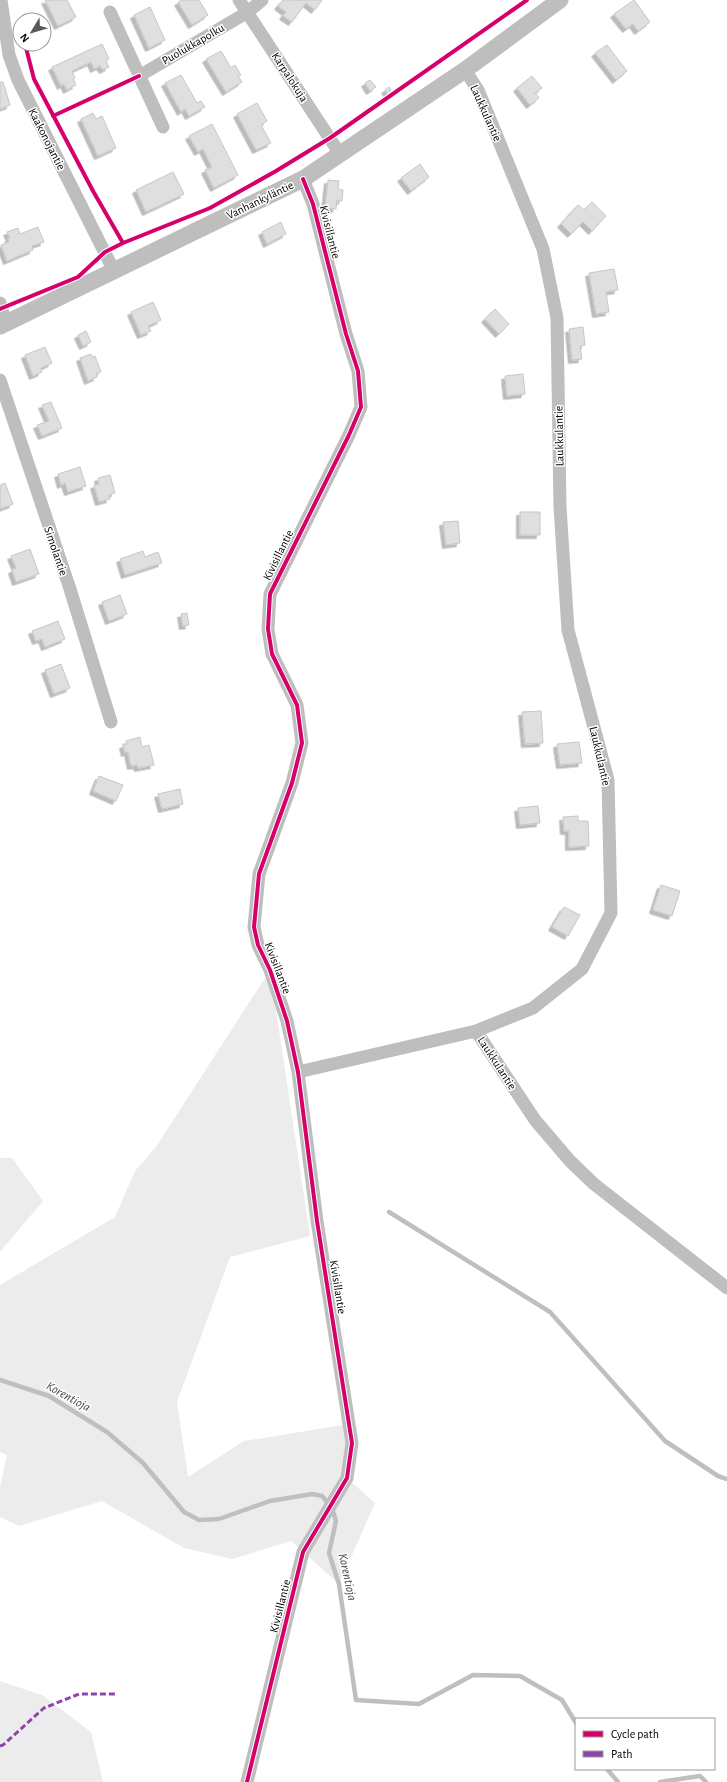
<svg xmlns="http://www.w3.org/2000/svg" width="727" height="1782" font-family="'Alegreya Sans',sans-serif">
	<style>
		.green { fill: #ececec }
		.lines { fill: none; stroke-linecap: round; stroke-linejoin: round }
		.stream { stroke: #bfbfbf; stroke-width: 4.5 }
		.building { fill: #dfdfdf; stroke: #c7c7c7; filter: url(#shadow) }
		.minor { stroke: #bebebe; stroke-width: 13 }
		.tertiary { stroke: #bebebe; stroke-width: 17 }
		.quiet { stroke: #8e44ad; stroke-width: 3; stroke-dasharray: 6 3; stroke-linecap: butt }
		.cycleway-casing { stroke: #fff; stroke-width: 6 }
		.cycleway { stroke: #d6006c; stroke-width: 4 }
		.labels { text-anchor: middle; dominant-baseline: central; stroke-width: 3; stroke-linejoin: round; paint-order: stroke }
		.street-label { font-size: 12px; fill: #000; stroke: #fff }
		.water-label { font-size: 13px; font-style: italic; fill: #444; stroke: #fff }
	</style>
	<defs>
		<filter id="shadow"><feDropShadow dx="-3.5" dy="3.5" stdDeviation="0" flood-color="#0004"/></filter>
	</defs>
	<rect width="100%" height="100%" fill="#fff"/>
	<path class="green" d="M270 970 310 1236 230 1257 177 1402 188 1477 244 1441 349 1424 347 1478 375 1503 339 1584 291 1541 232 1559 184 1548 102 1501 19 1526 0 1517V1487L7 1455 0 1452V1285L115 1217 135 1171 156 1147Z
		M0 1158H12L43 1201 0 1252Z
		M0 1681 42 1695 91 1732 103 1782H0Z"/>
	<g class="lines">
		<path class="stream" d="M389 1212 550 1312 665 1441 718 1476 727 1479
			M0 1380 49 1396 107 1432 143 1463 184 1512 199 1520 219 1519 270 1501 312 1494 322 1496 332 1508 336 1521 329 1553 339 1584 356 1700 419 1704 473 1675 520 1676 562 1700 576 1723
			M607 1769 618 1782
			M660 1782 700 1776 706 1782"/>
	</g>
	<path class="building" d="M45 0H67L76 17 58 26Z
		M182 0H199L208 15 192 25 178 2Z
		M283 0H322L315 10 306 3 292 22 283 16 286 12 278 6Z
		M634 0 650 22 638 31 633 24 626 29 614 14Z
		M150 7 165 40 149 48 134 15Z
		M102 44 109 59 106 61 109 67 103 70 100 66 94 69 91 62 72 71 75 78 73 79 76 85 67 90 64 84 61 86 52 67Z
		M607 45 627 71 616 80 595 53Z
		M221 51 231 68 235 65 241 75 238 76 242 82 226 92 206 59Z
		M181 75 197 103 201 101 205 107 189 116 185 109 181 112 165 83Z
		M532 76 542 88 535 93 539 98 530 105 517 88Z
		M370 80 376 87 370 91 365 83Z
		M0 82H3L10 105 0 109Z
		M389 87 391 90 387 93 385 90Z
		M257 103 267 121 261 125 271 143 256 150 237 114Z
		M93 113 96 119 102 116 116 148 98 156 81 119Z
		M212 124 238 175 214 188 205 170 212 167 203 149 198 152 189 136Z
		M420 164 429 177 411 191 401 178Z
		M173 172 184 194 146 212 136 190Z
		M328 180 339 181 338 189 343 190 342 201 337 200 336 209 325 208Z
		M592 202 606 216 592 231 583 222 571 234 561 224 578 205 584 210Z
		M281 222 286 234 267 244 262 232Z
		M38 227 44 242 32 246 33 250 7 261 1 245 9 242 8 239 10 238 7 232 18 228 20 234Z
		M614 269 618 290 606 292 609 312 596 314 589 273Z
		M153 302 161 320 148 326 151 331 141 335 131 312Z
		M495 309 509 324 499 334 485 319Z
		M583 327 585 345 580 346 582 359 572 360 569 329Z
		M86 331 91 342 83 346 78 335Z
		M45 347 52 363 41 368 42 372 33 376 25 355Z
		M91 354 92 357 95 356 101 372 96 374 97 377 88 381 80 358Z
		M523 374 525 394 507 396 505 376Z
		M51 402 62 428 42 436 37 425 49 421 42 405Z
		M80 467 86 486 68 492 65 483 61 485 58 474Z
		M110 475 115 493 109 495 110 499 99 502 94 485 99 484 98 478Z
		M5 483 13 504 0 509V485Z
		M520 512H540V535H520Z
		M458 521 460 543 446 545 443 522Z
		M30 549 39 574 16 582 12 570 16 568 11 556Z
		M143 551 145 557 158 552 162 563 125 575 120 559Z
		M120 595 127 614 109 621 102 602Z
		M187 613 189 625 183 626 181 614Z
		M58 621 65 639 45 647 42 639 36 641 32 631Z
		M61 664 70 688 54 694 45 670Z
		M541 711 543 743 525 744 522 712Z
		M140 737 142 747 149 745 154 765 138 768 137 765 131 766 128 752 125 753 123 745 127 744 126 741Z
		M579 742 582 763 560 765 557 744Z
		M99 776 123 785 116 801 93 791Z
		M180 789 183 804 162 809 158 794Z
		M538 806 540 823 520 825 518 808Z
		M578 816V821H588L589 846 569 847V831H564L563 817Z
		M661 885 680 891 672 916 653 910Z
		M564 907 580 915 568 936 552 927Z"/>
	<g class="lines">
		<path class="minor" d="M1 0 9 55 18 80 114 271
			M239 0 340 154
			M110 12 163 127
			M465 70 478 90 543 249 557 318 560 507 568 630 608 780 611 913 582 969 533 1008 476 1031 535 1120 570 1161 594 1184 727 1288
			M139 76 248 12 262 0
			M0 303 6 323
			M0 380 70 589 111 722
			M298 1072 476 1031
			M247 1782 303 1552 347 1478 352 1443 317 1221 298 1072 287 1021 270 970 258 945 254 927 259 874 292 783 302 743 297 705 272 654 268 629 270 594 349 435 361 407 358 371 346 334 313 204 303 179"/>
		<path class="tertiary" d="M0 326 303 179 465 70 560 0"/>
		<path class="quiet" d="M0 1746 3 1745 44 1708 79 1694H117"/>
		<defs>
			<path id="cycleway" d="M25 44 34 79 93 191 123 243
				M53 116 139 76
				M0 309 78 277 105 252 123 243 210 208 276 171 330 138 527 0
				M247 1782 303 1552 347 1478 352 1443 317 1221 298 1072 287 1021 270 970 258 945 254 927 259 874 292 783 302 743 297 705 272 654 268 629 270 594 349 435 361 407 358 371 346 334 313 204 303 179"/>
		</defs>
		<use href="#cycleway" class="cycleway-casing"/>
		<use href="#cycleway" class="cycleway"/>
	</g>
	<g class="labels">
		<g class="street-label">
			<text transform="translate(193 44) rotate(-30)">Puolukkapolku</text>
			<text transform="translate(290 77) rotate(57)">Karpalokuja</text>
			<text transform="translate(486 113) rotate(66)">Laukkulantie</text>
			<text transform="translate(47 139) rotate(63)">Kaakonojantie</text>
			<text transform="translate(260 200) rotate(-26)">Vanhankyläntie</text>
			<text transform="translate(330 232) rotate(76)">Kivisillantie</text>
			<text transform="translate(559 436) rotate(-91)">Laukkulantie</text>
			<text transform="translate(56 551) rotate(71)">Simolantie</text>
			<text transform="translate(278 555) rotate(-64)">Kivisillantie</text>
			<text transform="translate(600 756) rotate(77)">Laukkulantie</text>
			<text transform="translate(278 968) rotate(69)">Kivisillantie</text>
			<text transform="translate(497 1063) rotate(57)">Laukkulantie</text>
			<text transform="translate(338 1287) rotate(81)">Kivisillantie</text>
			<text transform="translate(280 1606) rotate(-76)">Kivisillantie</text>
		</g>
		<g class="water-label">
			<text transform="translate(68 1397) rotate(29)">Korentioja</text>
			<text transform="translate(347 1577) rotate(78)">Korentioja</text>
		</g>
	</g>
	<rect x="575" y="1718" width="140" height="52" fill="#ffffff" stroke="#999999"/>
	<rect x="583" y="1731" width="20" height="6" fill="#d6006c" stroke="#999999"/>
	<text x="611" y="1738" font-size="12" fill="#000000">Cycle path</text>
	<rect x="583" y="1751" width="20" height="6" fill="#8e44ad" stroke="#999999"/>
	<text x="611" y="1758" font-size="12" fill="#000000">Path</text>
	<g transform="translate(32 32) rotate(232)"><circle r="19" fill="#ffffff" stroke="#999999"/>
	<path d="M0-3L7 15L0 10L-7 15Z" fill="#595959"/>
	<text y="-6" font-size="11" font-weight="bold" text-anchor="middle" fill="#000000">N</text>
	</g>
</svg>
